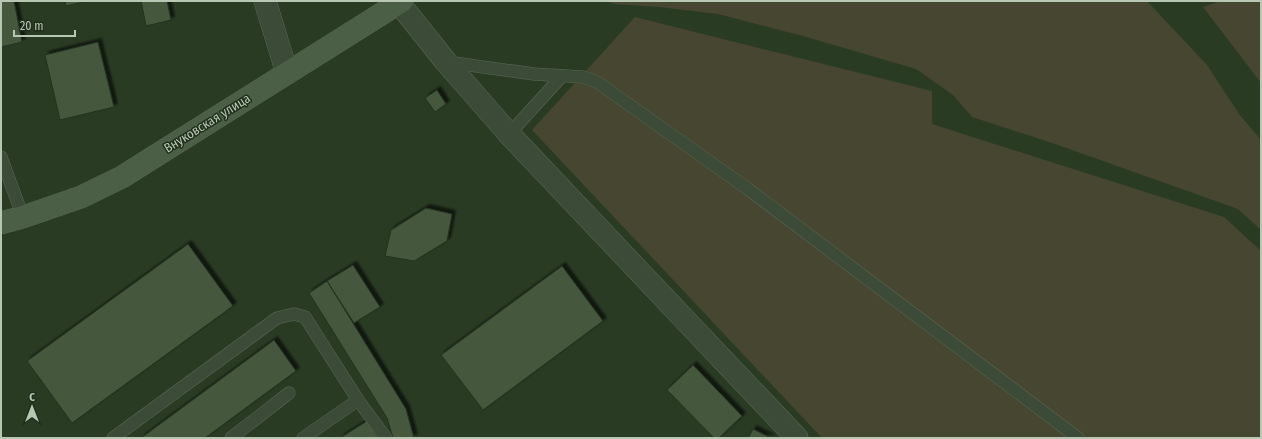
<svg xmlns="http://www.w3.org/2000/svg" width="1262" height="439" font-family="'Fira Sans Condensed',sans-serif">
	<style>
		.green { fill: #464631 }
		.building { fill: #44593e; stroke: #23321f; filter: url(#shadow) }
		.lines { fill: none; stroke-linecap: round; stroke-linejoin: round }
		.lane-casing { stroke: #5a6956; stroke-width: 13 }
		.street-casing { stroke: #5a6956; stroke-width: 23 }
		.secondary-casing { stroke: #5a6956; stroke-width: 23 }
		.lane { stroke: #3c4b37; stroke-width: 12 }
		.street { stroke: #3c4b37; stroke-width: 22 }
		.secondary { stroke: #4b5e46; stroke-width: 22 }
		.labels { text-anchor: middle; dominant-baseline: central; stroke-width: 3; stroke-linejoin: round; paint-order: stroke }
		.street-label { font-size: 13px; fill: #b7c7b3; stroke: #21301d }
	</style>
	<defs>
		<filter id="shadow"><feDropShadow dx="3.5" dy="-3.5" stdDeviation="1" flood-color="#0009"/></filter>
	</defs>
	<rect width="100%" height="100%" fill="#2a3b24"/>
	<path class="green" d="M605 1H1147L1207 65 1239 114 1261 140V230L1238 209 1058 145 972 117 953 95 916 69 803 36 718 14 659 7 615 4Z
		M1220 1H1261V83L1203 7Z
		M635 17 932 91V124L1224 217 1261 251V438H822L532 130Z"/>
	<path class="building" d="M1 1H14L22 42 1 47Z
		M65 1H88L66 6Z
		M141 1H167L171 20 146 26Z
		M98 42 114 107 60 120 45 55Z
		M437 90 446 104 435 112 425 98Z
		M426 208 452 214 447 241 414 261 385 256 391 230Z
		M188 244 233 306 72 423 27 361Z
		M353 265 380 307 354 323 327 281Z
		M562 266 603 321 483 410 441 355Z
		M327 281 406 409 414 438H393L387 418 309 293Z
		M274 340 296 371 205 438H141Z
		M693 365 742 416 719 438H714L667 390Z
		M367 421 378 438H340Z
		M753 429 771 438H748Z"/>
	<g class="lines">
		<defs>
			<path id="lane" d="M447 62 534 74 583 77 597 82 748 189 1078 438
				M509 134 562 76
				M1 157 23 217
				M113 438 277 318 294 314 305 317 358 400 386 438
				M231 438 289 393
				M303 438 358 400"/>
			<path id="street" d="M265 1 287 73
				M399 3 446 62 509 134 797 438"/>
			<path id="secondary" d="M1 223 23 217 81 197 122 177 402 1"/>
		</defs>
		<use href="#lane" class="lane-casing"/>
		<use href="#street" class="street-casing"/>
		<use href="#secondary" class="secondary-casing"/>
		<use href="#lane" class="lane"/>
		<use href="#street" class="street"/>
		<use href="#secondary" class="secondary"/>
	</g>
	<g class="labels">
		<g class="street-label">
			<text transform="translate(207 123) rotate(-32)">Внуковская улица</text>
		</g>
	</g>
	<rect width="1262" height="439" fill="none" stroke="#b7c7b3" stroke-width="4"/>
	<g transform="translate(32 407)" stroke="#21301d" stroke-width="3" paint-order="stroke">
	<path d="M0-3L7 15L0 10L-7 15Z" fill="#b7c7b3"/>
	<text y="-6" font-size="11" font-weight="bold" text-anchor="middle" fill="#b7c7b3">С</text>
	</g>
	<path d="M14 30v6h61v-6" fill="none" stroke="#b7c7b3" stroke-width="2"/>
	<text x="20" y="30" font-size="12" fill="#b7c7b3" stroke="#21301d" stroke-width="3" paint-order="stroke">20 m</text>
</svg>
